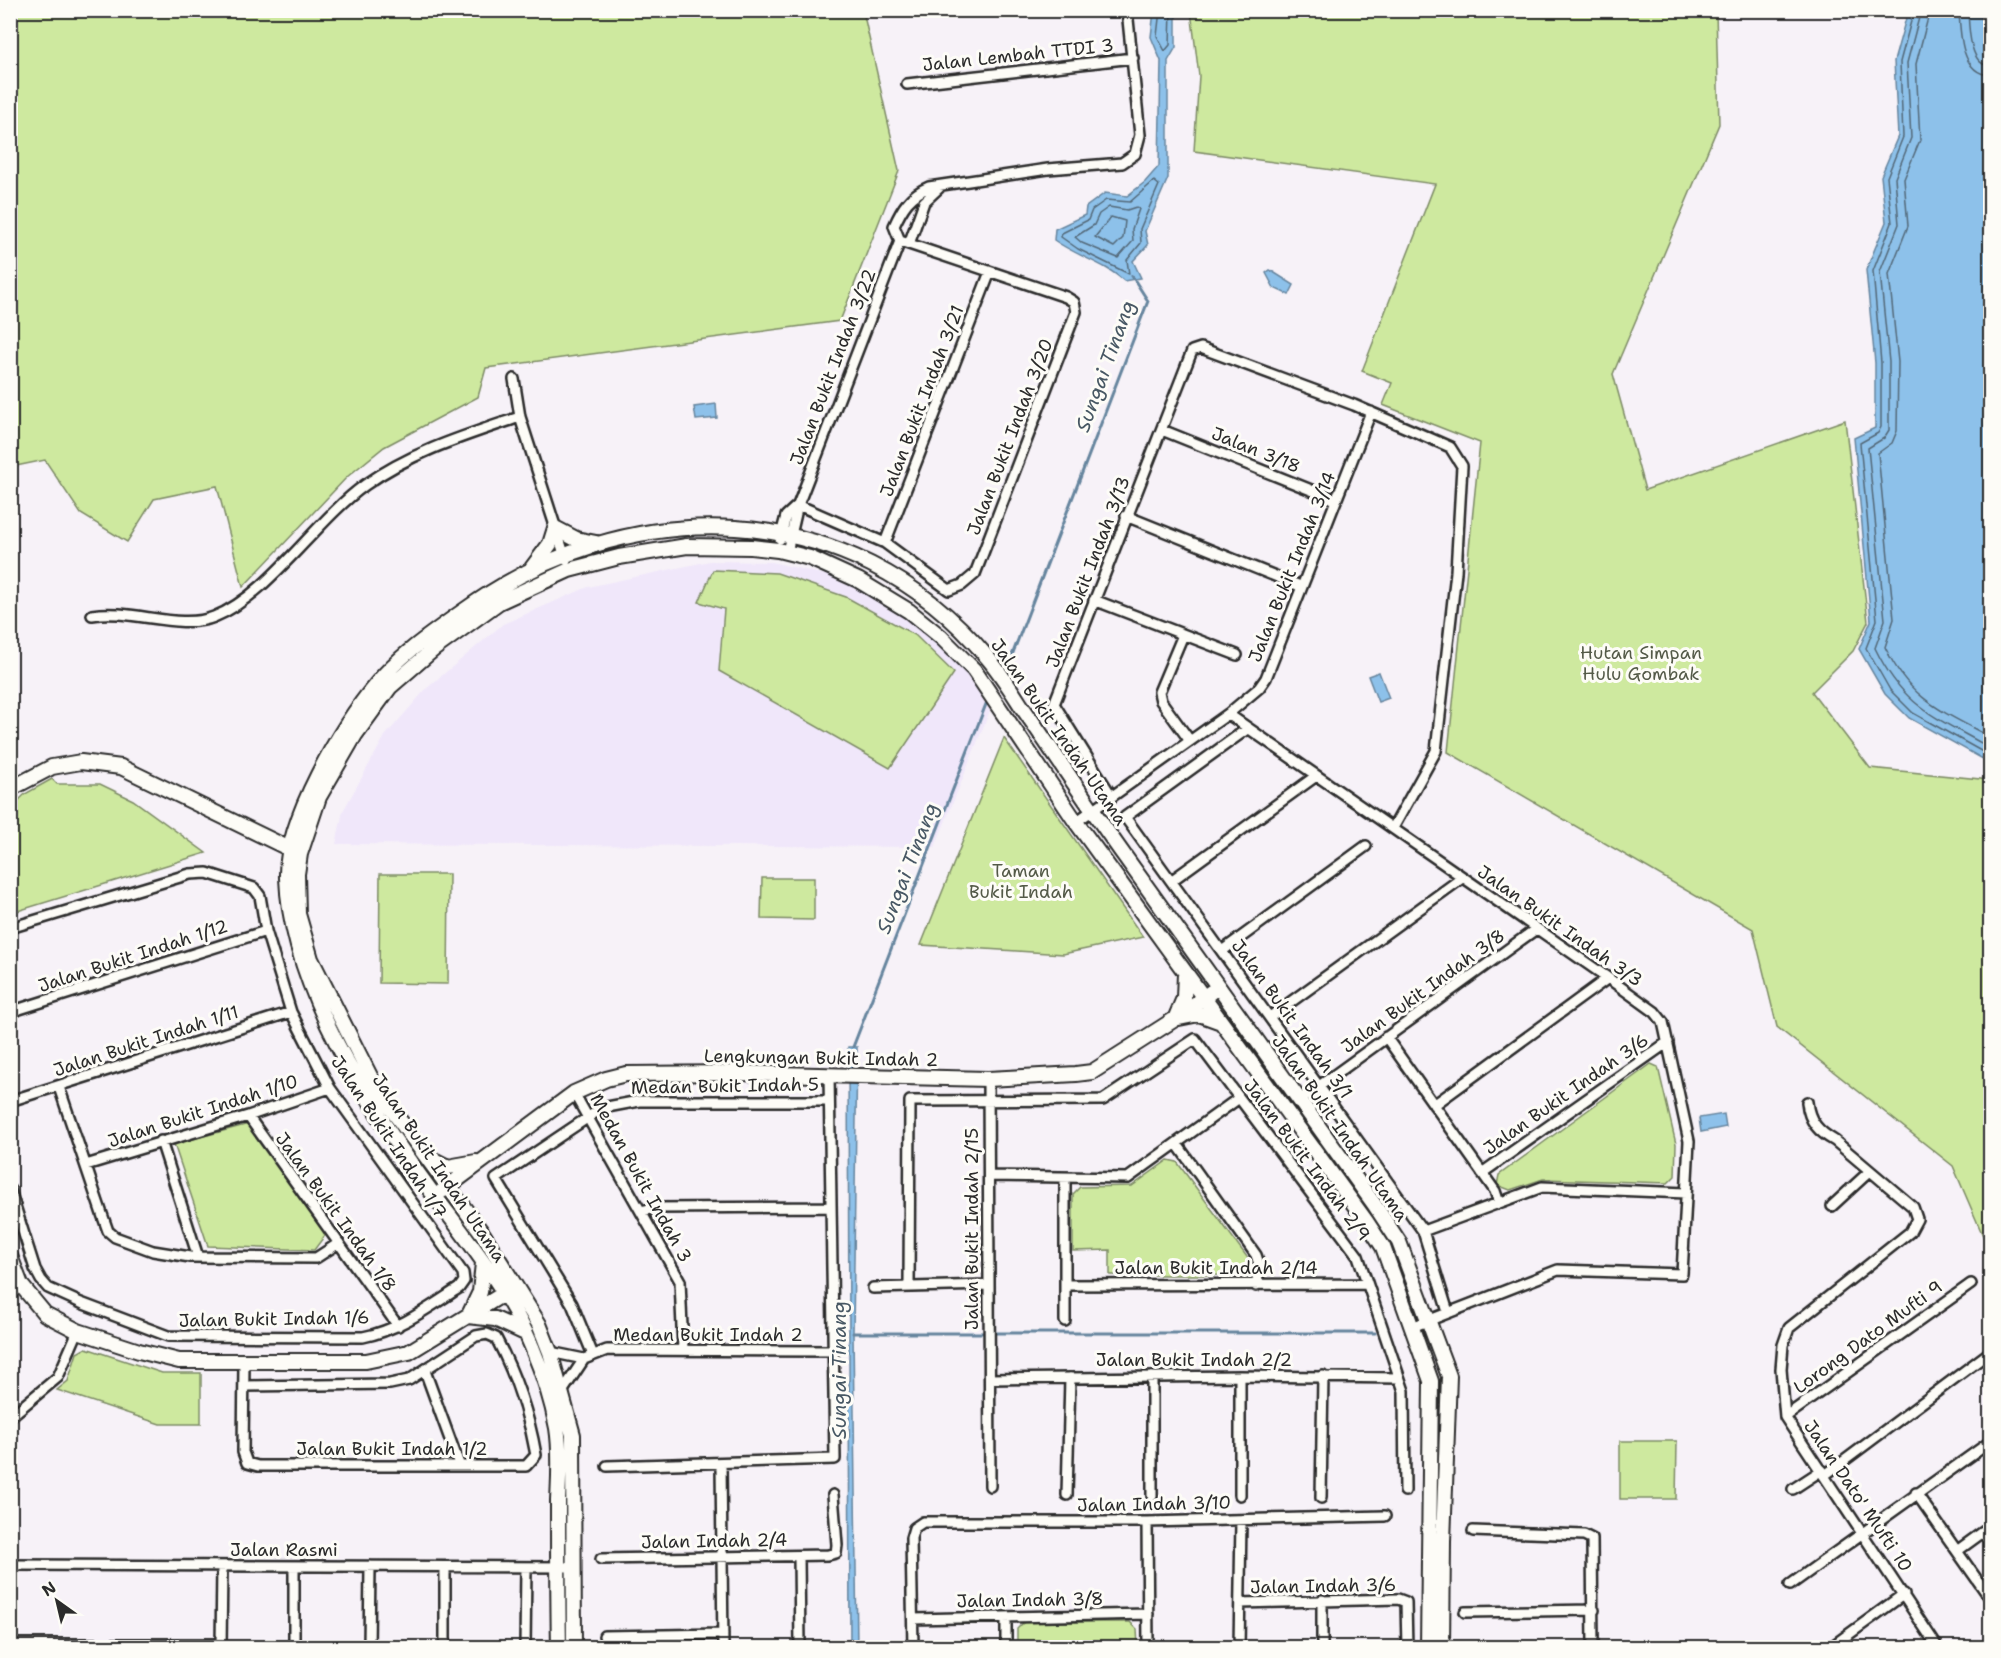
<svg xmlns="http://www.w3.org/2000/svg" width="2001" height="1658" font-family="'Shantell Sans',sans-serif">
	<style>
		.built { fill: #f0e7fa }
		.green { fill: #cee99f; stroke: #7c8a65; stroke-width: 1.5 }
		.water { fill: #8dc1ea; stroke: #66859e; stroke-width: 1.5 }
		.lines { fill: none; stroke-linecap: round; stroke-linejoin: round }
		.shore { stroke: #526777; stroke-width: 1.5 }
		.stream { stroke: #66859e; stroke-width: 3 }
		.street-casing { stroke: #2b2b2b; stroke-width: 14 }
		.secondary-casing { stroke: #2b2b2b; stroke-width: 18 }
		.street { stroke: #fdfcf7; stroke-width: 9 }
		.secondary { stroke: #fdfcf7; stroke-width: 14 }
		.labels { text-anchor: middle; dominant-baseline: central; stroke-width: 6; stroke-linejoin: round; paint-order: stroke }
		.street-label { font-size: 18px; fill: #2b2b2b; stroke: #fdfcf7 }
		.park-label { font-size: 18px; fill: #545a48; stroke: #fdfcf7 }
		.water-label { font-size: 20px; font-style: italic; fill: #485864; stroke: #fdfcf7 }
	</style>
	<rect width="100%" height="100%" fill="#f7f2f8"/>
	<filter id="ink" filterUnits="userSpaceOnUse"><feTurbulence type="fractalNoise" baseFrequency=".0167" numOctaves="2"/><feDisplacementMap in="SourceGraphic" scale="12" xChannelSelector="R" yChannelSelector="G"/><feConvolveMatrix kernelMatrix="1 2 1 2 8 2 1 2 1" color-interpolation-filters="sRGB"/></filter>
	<g filter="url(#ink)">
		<path class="built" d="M710 561 772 562 842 579 910 618 958 660 993 703 935 847 336 844 343 811 385 736 426 689 503 624 588 587Z"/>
		<path class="green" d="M11 10 863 11 899 171 840 321 486 368 478 397 384 447 347 477 243 587 217 486 154 499 127 542 81 514 45 460 11 467Z
			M1191 11H1716L1719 124 1613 374 1645 490 1845 420 1868 622 1853 651 1812 692 1870 768 1990 780V1252L1953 1166 1777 1027 1753 929 1448 752 1480 443 1383 405 1392 383 1362 371 1435 184 1194 151 1199 76Z
			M713 570 777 573 846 597 915 635 954 673 890 768 719 671 724 609 699 602Z
			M1004 738 1143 937 1063 954 921 945Z
			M52 779 57 784H100L133 800 206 853 11 913V808L25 794Z
			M380 874H449L448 984 379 983Z
			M762 878H814V920L761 919Z
			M1651 1064 1658 1067 1676 1144 1675 1176 1668 1183 1543 1179 1510 1190 1497 1185 1499 1175Z
			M249 1124 326 1234 314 1250 208 1246 174 1144Z
			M1168 1160 1177 1162 1250 1261 1243 1275H1110V1250L1073 1251V1194L1080 1187 1132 1186Z
			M86 1348 162 1373H201V1424H160L57 1390 68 1381 77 1353Z
			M1620 1441H1677L1676 1499H1620Z
			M1024 1622H1130L1137 1629 1138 1647H1017V1629Z"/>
		<path class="water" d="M1154 11H1176V47L1168 61V178L1145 231 1148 245 1133 261 1141 278 1124 281C1105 263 1076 256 1054 240L1055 229 1085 215 1086 207 1105 193 1127 196 1145 182 1159 166 1161 61 1151 37Z
			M1908 11H1981L1990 70V763L1909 718 1885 694 1859 649 1871 621 1854 438 1875 428V363L1866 270 1886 222 1881 176 1898 136 1894 61Z
			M1270 270 1294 285 1289 295 1274 288 1266 273Z
			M716 404 717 418 696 420 694 407Z
			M1379 672 1389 698 1378 702 1368 676Z
			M848 1047H857L853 1333 857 1648 850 1647Z
			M1724 1114 1726 1127 1701 1132 1699 1118Z"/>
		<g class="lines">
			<path class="shore" d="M1160 10 1157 36 1165 51 1170 45 1171 10
				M1914 10 1900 62 1903 137 1887 177 1892 223 1873 271 1881 363V427L1878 433 1860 443 1877 620 1866 648 1890 690 1913 713 1990 756
				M1921 10 1907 63 1911 138 1895 178 1899 224 1880 272 1889 362V430L1884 438 1868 448 1885 620 1875 648C1904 708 1936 717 1990 748
				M1930 10 1916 64 1920 140 1904 179 1908 226 1889 274 1898 362 1897 431 1892 443 1878 453 1894 619 1885 647C1910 700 1942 711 1990 737
				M1959 10C1960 33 1961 74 1990 75
				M1968 10C1969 28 1969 65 1990 66
				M1154 181 1159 185 1140 229 1141 243 1127 260 1129 274 1078 249 1061 237 1062 233 1088 220 1092 210 1106 200 1130 202Z
				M1109 207 1127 210 1136 207 1139 209 1132 229 1133 241 1118 258 1082 243 1075 237 1094 225 1099 214Z
				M1111 217 1125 221 1123 238 1114 247 1095 237Z"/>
			<path class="stream" d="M1011 658 1148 301 1132 276
				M853 1047 988 699
				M853 1333H1375"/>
			<defs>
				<path id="street" d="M907 84 1133 58
					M900 241 894 226C902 208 910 195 929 187L1048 169 1122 163 1135 154 1140 135 1127 10
					M909 244 924 202 939 188
					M514 379 520 417 566 560
					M1162 430 1336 500
					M798 505 885 543 949 590 962 585 975 574 1076 312 1074 302 1066 297 900 241
					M1126 516 1300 586
					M780 539 786 516 798 505
					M885 543 990 272
					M787 552 798 505 900 241
					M1094 600 1237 655
					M92 615C130 608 180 631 214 617 269 595 315 521 365 485 411 452 467 435 520 417
					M1183 635 1159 692 1161 701 1190 741
					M1228 714 1608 978 1655 1012 1663 1022 1689 1141 1682 1274 1558 1270 1412 1327
					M1247 729 1125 817 1423 1231 1448 1312
					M1112 797 1054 704 1192 351 1201 348 1354 405 1450 447 1462 466 1456 572 1436 751 1393 828
					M1076 822 1228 714 1259 688 1266 678 1371 412
					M1171 881 1316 776
					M10 928 190 874 207 873 254 888 260 896 266 931 291 1012 330 1088 463 1273 464 1281 459 1288C428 1308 399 1330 363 1337L168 1336 81 1303 48 1288 41 1280 35 1269 10 1190
					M1222 951 1366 846
					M10 1012 266 931
					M1270 1017 1462 878
					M1386 1037 1495 1191 1499 1203
					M988 1079 990 1486
					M59 1087 102 1214 108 1231 115 1237 153 1251 190 1257 316 1258 339 1243
					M574 1093 680 1281 683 1350
					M1300 1100 1536 929
					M10 1101 291 1012
					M1807 1102C1809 1122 1819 1132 1835 1141L1913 1207 1917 1219 1910 1232 1789 1328 1783 1345 1781 1369 1785 1417 1938 1648
					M1434 1105 1608 978
					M248 1116 398 1326
					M161 1141 198 1257
					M1177 1144 1256 1255 1260 1267 1256 1286
					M86 1165 248 1116 330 1088
					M1482 1173 1668 1042
					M990 1176 1128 1178 1239 1098
					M1065 1179V1321
					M1832 1206 1870 1171
					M641 1211 655 1208 831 1207
					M1423 1231 1542 1187 1686 1193
					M1065 1285 1367 1284
					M909 1287 910 1101 1103 1100 1195 1039 1358 1256 1404 1391 1405 1491
					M873 1288 988 1285
					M550 1352 584 1359
					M593 1355 572 1304 496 1179 602 1108 639 1101H829
					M244 1362 243 1452 247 1463 258 1466H526L536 1455C529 1415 515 1374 496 1338L487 1334 476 1336 409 1380 390 1384 244 1386
					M425 1371 459 1464
					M990 1379 1240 1376 1399 1378
					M562 1392 584 1359 607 1350 833 1351
					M10 1417 58 1377 78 1331
					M1785 1417 1971 1284
					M721 1464 723 1648
					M607 1466 835 1459 829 1075
					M1825 1475 1990 1352
					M1793 1489 1822 1470
					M1916 1493 1990 1598
					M1067 1495 1070 1378
					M1240 1495V1376
					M1152 1496V1377
					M1321 1498 1323 1376
					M1147 1522 1148 1648
					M1473 1531 1584 1535 1592 1539 1593 1648
					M1957 1551 1990 1527
					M799 1556 800 1648
					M601 1559 828 1555 836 1553 837 1545 833 1495
					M10 1565 575 1567
					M1790 1585 1990 1442
					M1322 1600V1648
					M1240 1603 1398 1599 1406 1602 1407 1648
					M1465 1612 1594 1610
					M1006 1617V1648
					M913 1619 1148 1614
					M604 1636 723 1634
					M10 1644H221
					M221 1648 222 1566
					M294 1648V1566
					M369 1648 370 1566
					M445 1648V1567
					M525 1648 526 1567
					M913 1648 911 1538 914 1528 923 1522H1147L1385 1516
					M1239 1648 1241 1520
					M1830 1648 1904 1594"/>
				<path id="secondary" d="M532 568 550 544 555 528 576 539 596 543
					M10 789 52 767 81 762 121 767 298 853
					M1176 1017 1184 998 1185 973
					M1179 1018 1199 1014 1221 1022
					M430 1158 448 1167 476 1162
					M442 1191 574 1093 606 1079 626 1074 739 1073 988 1079 1076 1074 1092 1072 1175 1019 1211 992
					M10 1256 21 1285 45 1314 78 1331 139 1351 179 1361H366L409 1352 508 1291
					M469 1315 480 1292 483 1263
					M468 1316 495 1319 525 1333
					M559 1648C558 1599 558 1550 558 1501 559 1478 561 1452 557 1428 552 1401 543 1373 532 1347 510 1293 468 1240 433 1194 369 1107 291 988 287 878 285 821 341 726 378 682 400 655 433 633 462 612 627 491 851 494 987 657 1000 672 1011 690 1022 707 1057 757 1090 808 1126 858 1208 973 1291 1088 1374 1204L1399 1242 1449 1376 1443 1542 1442 1648
					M574 1648 573 1435 550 1352 539 1324 483 1234 376 1088 311 959 298 914 297 874 300 854 319 797 355 735 390 687 434 649 499 602 569 570 619 557 687 546 751 547 778 550 810 558 858 580 909 611 941 637 974 670 1076 822 1366 1221 1383 1247 1431 1381 1428 1648"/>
			</defs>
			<use href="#street" class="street-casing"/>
			<use href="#secondary" class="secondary-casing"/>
			<use href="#street" class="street"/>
			<use href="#secondary" class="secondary"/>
		</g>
	</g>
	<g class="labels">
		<g class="street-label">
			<text transform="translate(1018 55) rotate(-6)">Jalan Lembah TTDI 3</text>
			<text transform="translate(833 367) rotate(-69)">Jalan Bukit Indah 3/22</text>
			<text transform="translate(922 401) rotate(-69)">Jalan Bukit Indah 3/21</text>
			<text transform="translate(1010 437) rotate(-69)">Jalan Bukit Indah 3/20</text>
			<text transform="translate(1256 450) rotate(22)">Jalan 3/18</text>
			<text transform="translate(1292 567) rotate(-68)">Jalan Bukit Indah 3/14</text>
			<text transform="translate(1088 572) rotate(-69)">Jalan Bukit Indah 3/13</text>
			<text transform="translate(1059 732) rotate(55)">Jalan Bukit Indah Utama</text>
			<text transform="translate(1560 926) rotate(35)">Jalan Bukit Indah 3/3</text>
			<text transform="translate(133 956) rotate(-18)">Jalan Bukit Indah 1/12</text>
			<text transform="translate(1423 991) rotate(-36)">Jalan Bukit Indah 3/8</text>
			<text transform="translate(1292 1019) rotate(54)">Jalan Bukit Indah 3/1</text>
			<text transform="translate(146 1041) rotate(-18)">Jalan Bukit Indah 1/11</text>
			<text transform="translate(821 1058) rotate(1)">Lengkungan Bukit Indah 2</text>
			<text transform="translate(725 1086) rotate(-1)">Medan Bukit Indah 5</text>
			<text transform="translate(1566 1094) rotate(-35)">Jalan Bukit Indah 3/6</text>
			<text transform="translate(203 1111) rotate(-18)">Jalan Bukit Indah 1/10</text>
			<text transform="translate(1340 1128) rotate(55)">Jalan Bukit Indah Utama</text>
			<text transform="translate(389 1137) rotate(56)">Jalan Bukit Indah 1/7</text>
			<text transform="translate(1307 1160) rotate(53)">Jalan Bukit Indah 2/9</text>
			<text transform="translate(439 1168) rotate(56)">Jalan Bukit Indah Utama</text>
			<text transform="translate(641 1178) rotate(61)">Medan Bukit Indah 3</text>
			<text transform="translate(336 1212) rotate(54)">Jalan Bukit Indah 1/8</text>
			<text transform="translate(972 1229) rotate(-90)">Jalan Bukit Indah 2/15</text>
			<text x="1216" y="1268">Jalan Bukit Indah 2/14</text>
			<text transform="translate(274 1319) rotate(-1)">Jalan Bukit Indah 1/6</text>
			<text x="708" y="1335">Medan Bukit Indah 2</text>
			<text transform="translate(1868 1337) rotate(-36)">Lorong Dato Mufti 9</text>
			<text x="1194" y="1360">Jalan Bukit Indah 2/2</text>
			<text x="392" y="1449">Jalan Bukit Indah 1/2</text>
			<text transform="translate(1858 1496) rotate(56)">Jalan Dato' Mufti 10</text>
			<text transform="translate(1154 1504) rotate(-1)">Jalan Indah 3/10</text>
			<text transform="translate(714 1541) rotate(-1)">Jalan Indah 2/4</text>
			<text x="284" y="1550">Jalan Rasmi</text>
			<text transform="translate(1323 1586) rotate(-1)">Jalan Indah 3/6</text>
			<text transform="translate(1030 1600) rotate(-1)">Jalan Indah 3/8</text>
		</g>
		<g class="park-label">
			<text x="1641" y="653">Hutan Simpan<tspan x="1641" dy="21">Hulu Gombak</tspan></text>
			<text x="1021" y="871">Taman<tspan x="1021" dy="21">Bukit Indah</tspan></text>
		</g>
		<g class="water-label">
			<text transform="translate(1105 366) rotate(-70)">Sungai Tinang</text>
			<text transform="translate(907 868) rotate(-69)">Sungai Tinang</text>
			<text transform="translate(839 1370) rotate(-90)">Sungai Tinang</text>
		</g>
	</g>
	<rect width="2001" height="1658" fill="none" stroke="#fdfcf7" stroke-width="36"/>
	<rect x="18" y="18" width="1965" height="1622" fill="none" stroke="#2b2b2b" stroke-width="2" filter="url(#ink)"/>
	<g transform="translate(57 1601) rotate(326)" stroke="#fdfcf7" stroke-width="4.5" paint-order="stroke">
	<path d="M0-4.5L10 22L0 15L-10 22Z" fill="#2b2b2b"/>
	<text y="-9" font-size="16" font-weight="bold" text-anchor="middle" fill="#2b2b2b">N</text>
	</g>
</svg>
